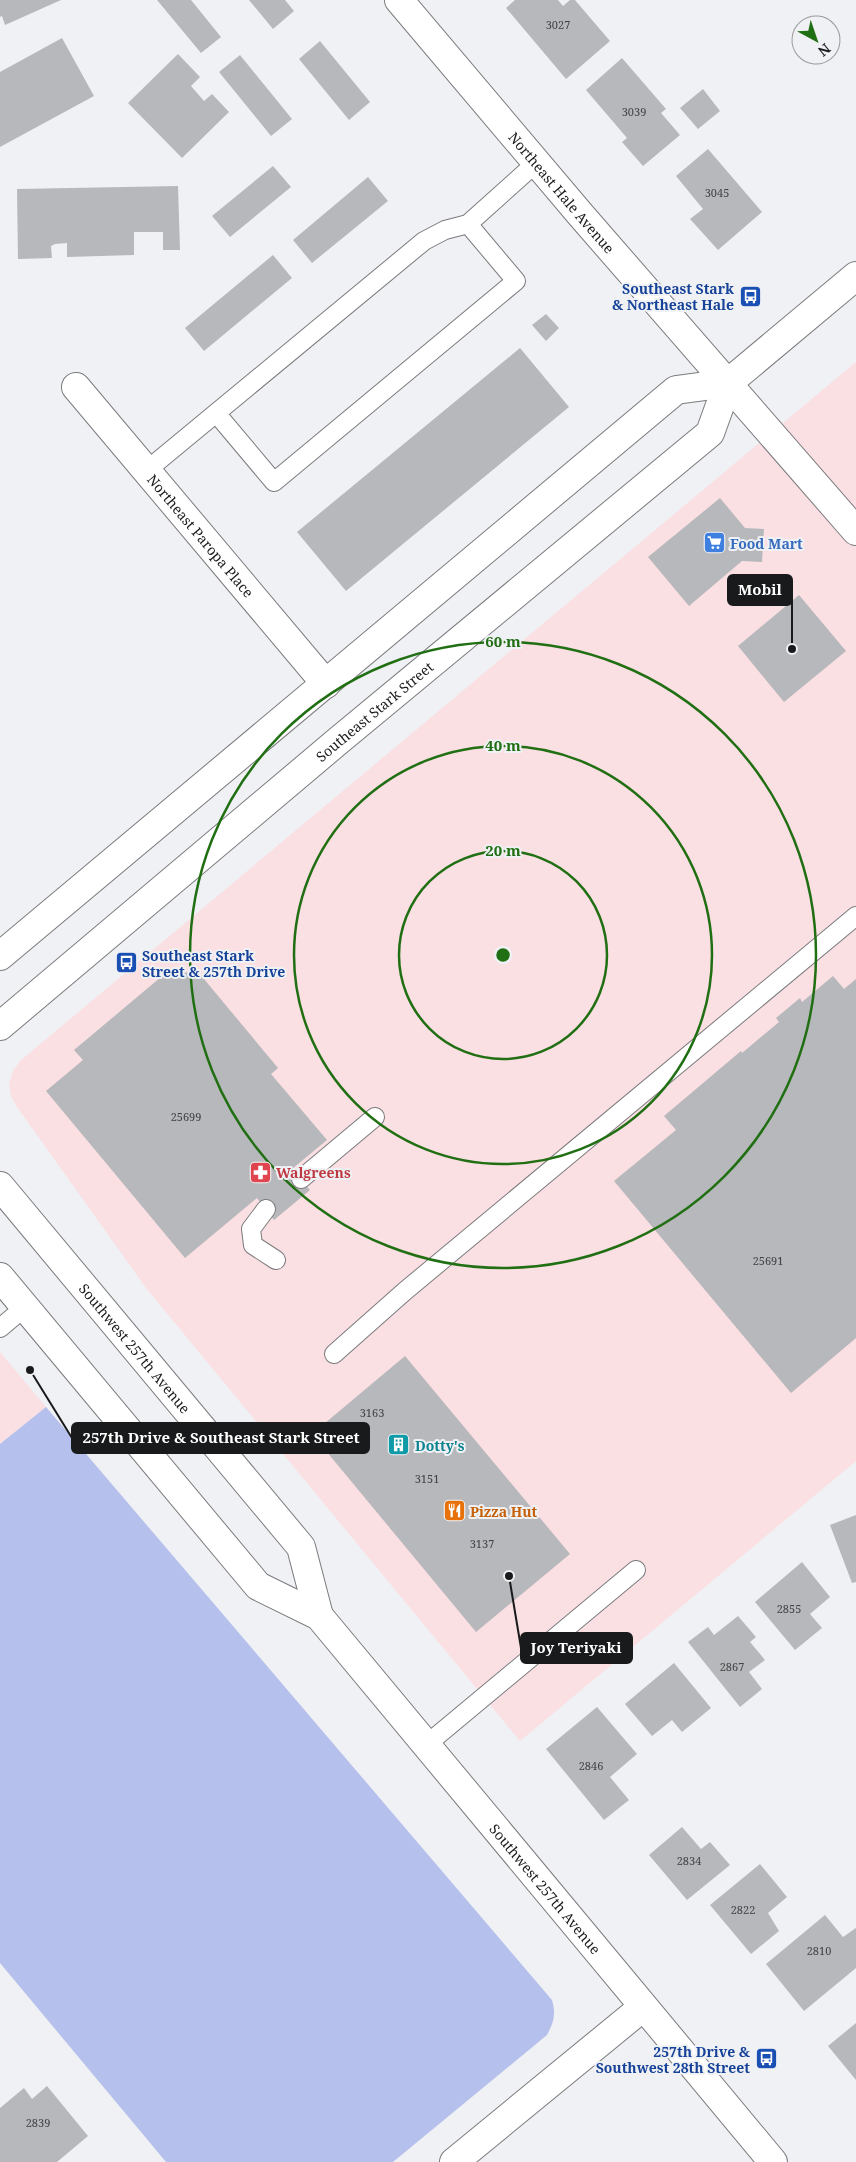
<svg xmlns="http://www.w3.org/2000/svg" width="856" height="2162" font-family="'Noto Serif',serif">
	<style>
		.commercial { fill: #fadfe3 }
		.grass { fill: #b6c0ec }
		.building { fill: #b7b8bb }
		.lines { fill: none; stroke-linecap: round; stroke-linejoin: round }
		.service-casing { stroke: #7b7b7e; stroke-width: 20 }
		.minor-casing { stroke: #7b7b7e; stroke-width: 30 }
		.secondary-casing { stroke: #7b7b7e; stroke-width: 30 }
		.primary-casing { stroke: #7b7b7e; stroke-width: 30 }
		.service { stroke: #fff; stroke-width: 18 }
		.minor { stroke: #fff; stroke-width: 28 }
		.secondary { stroke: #fff; stroke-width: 28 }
		.primary { stroke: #fff; stroke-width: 28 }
		.ring { fill: none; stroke: #216f13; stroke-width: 2.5 }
		.labels { text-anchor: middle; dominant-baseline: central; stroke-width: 4; stroke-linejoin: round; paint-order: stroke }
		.number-label { font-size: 11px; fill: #404243 }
		.street-label { font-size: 14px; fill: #191a1b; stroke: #f0f1f4 }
		.transit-label { font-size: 14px; font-weight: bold; fill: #164399; stroke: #f0f1f4; text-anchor: end }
		.shop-label { font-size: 14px; font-weight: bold; fill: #366cbe; stroke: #f0f1f4; text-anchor: start }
		.health-label { font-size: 14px; font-weight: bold; fill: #be3a42; stroke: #f0f1f4; text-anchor: start }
		.culture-label { font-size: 14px; font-weight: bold; fill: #0d838f; stroke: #f0f1f4; text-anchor: start }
		.food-label { font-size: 14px; font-weight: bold; fill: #c56008; stroke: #f0f1f4; text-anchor: start }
		.centre { fill: #216f13; stroke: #f0f1f4; stroke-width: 2.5 }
		.ring-label { font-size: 15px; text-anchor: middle; font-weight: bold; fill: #216f13; stroke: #f0f1f4; stroke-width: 4; stroke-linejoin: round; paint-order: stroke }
		.leader { fill: none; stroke: #191a1b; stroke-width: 2 }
		.callout-dot { fill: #191a1b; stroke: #f0f1f4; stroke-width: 2 }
		.callout { fill: #191a1b; stroke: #191a1b; stroke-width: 2 }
		.callout-label { font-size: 15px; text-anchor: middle; font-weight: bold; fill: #fff }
	</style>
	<rect width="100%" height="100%" fill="#f0f1f4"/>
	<path class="commercial" d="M856 362V1461L520 1741 146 1288 17 1107 11 1096 9 1084 13 1071 20 1061Z
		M0 1352 46 1407 0 1444Z"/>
	<path class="grass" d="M46 1407 552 2000C556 2014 554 2022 547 2035L393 2162H166L0 1963V1444Z"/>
	<path class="building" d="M0 0H61L5 25 2 16 0 17Z
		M157 0H191L221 37 201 53Z
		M249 0H285L294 11 273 29Z
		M515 0H558L563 6 570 0H575L610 41 566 79 506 8Z
		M62 38 94 96 0 147V72Z
		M320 41 370 102 349 120 299 59Z
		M178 54 200 77 191 86 204 101 212 94 229 112 182 158 128 103Z
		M240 55 292 119 271 136 219 72Z
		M622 58 666 109 661 113 680 135 643 166 622 142 627 138 586 90Z
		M703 89 720 111 698 129 680 108Z
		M708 149 762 212 718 250 690 219 703 209 676 176Z
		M273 166 291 187 230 237 212 216Z
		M368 177 388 201 312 263 293 240Z
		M178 186 180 250H163V232H134V255L67 257V243L55 244 51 246 52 258 18 259 17 189Z
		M273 255 292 278 204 351 185 328Z
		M546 314 559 328 546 341 532 325Z
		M520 348 569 407 346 591 297 532Z
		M720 498 745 528 764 529 762 562 742 561 689 606 648 557Z
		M799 595 846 651 784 702 738 646Z
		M167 972 199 973 278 1068 271 1074 327 1140 292 1169 310 1190 274 1220 257 1198 185 1258 46 1091 83 1060 74 1050Z
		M833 976 844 989 856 979V1338L791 1393 614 1181 676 1130 664 1116 741 1051 742 1053 779 1022 776 1018 800 998 802 1002Z
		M405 1356 570 1554 476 1632 312 1434Z
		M856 1515V1582L852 1583 830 1525Z
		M802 1562 830 1597 810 1614 822 1628 795 1650 755 1602Z
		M738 1616 756 1637 750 1642 765 1660 749 1672 762 1689 740 1707 688 1642 708 1627 714 1635Z
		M674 1663 711 1708 682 1732 672 1720 652 1736 625 1704Z
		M597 1707 637 1754 610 1777 629 1800 604 1820 546 1749Z
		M682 1827 701 1849 710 1842 730 1865 687 1900 649 1855Z
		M760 1864 787 1897 768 1913 779 1931 751 1954 710 1905Z
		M825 1915 843 1937 856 1928V1968L804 2011 766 1964Z
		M856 2023V2080L828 2046Z
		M47 2086 88 2136 57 2162H0V2108L24 2088 32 2099Z"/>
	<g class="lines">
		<defs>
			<path id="service" d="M216 413 274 482 516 281 468 224
				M146 471 424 241 445 230 468 224 536 163
				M301 1179 375 1117
				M266 1209 251 1229 253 1245 276 1260
				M0 1328 25 1307
				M334 1354 405 1291 856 916
				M426 1745 636 1570"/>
			<g id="minor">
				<path id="s1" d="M399 0 580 214 856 531"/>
				<path id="s2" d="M76 387 326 684"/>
				<path d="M454 2162 643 2007"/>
			</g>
			<g id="secondary">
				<path d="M0 956 676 390 728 383"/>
				<path id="s3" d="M0 1026 338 741 710 433 728 383 856 276"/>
			</g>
			<g id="primary">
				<path id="s4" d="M0 1186 301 1547 319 1616"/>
				<path id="s5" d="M0 1277 258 1586 319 1616 773 2162"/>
			</g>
		</defs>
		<use href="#service" class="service-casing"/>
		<use href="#minor" class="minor-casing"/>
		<use href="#secondary" class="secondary-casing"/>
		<use href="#primary" class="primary-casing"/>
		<use href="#service" class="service"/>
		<use href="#minor" class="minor"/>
		<use href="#secondary" class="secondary"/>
		<use href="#primary" class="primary"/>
	</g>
	<g class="ring">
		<circle cx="503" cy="955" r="104"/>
		<circle cx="503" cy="955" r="209"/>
		<circle cx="503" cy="955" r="313"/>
	</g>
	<defs>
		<symbol id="bus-square" viewBox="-11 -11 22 22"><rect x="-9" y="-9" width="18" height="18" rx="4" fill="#1a4fb4" stroke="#f0f1f4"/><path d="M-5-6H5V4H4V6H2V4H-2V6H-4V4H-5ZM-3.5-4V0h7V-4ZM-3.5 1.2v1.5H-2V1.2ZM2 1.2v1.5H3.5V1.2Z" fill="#fff"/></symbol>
		<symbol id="supermarket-square" viewBox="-11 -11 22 22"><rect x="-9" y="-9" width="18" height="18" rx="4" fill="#3f7fe0" stroke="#f0f1f4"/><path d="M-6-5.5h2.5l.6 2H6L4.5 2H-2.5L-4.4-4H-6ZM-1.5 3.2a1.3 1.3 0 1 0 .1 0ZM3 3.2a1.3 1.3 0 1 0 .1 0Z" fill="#fff"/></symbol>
		<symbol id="pharmacy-square" viewBox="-11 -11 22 22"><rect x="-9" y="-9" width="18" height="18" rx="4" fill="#e0444e" stroke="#f0f1f4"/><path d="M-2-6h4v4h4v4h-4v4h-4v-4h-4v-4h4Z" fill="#fff"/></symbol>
		<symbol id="building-square" viewBox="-11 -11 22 22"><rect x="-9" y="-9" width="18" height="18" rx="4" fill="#0f9aa8" stroke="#f0f1f4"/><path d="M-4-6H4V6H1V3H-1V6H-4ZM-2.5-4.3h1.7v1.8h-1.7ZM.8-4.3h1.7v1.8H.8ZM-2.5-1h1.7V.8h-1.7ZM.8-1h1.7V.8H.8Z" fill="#fff"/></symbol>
		<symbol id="restaurant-square" viewBox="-11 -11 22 22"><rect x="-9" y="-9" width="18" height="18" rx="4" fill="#e8710a" stroke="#f0f1f4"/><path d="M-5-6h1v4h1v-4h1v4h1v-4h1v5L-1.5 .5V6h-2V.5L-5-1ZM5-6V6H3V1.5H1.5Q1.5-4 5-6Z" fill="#fff"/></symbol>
	</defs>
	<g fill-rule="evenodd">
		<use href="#bus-square" x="738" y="284" width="25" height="25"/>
		<use href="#supermarket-square" x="702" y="530" width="25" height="25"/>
		<use href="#bus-square" x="114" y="950" width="25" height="25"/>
		<use href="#pharmacy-square" x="248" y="1160" width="25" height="25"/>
		<use href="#building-square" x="386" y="1432" width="25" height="25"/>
		<use href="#restaurant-square" x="442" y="1498" width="25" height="25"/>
		<use href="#bus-square" x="754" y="2046" width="25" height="25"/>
	</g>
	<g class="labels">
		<g class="number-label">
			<text x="558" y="24">3027</text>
			<text x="634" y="111">3039</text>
			<text x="717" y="192">3045</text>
			<text x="186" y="1116">25699</text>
			<text x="768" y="1260">25691</text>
			<text x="372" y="1412">3163</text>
			<text x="427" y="1478">3151</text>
			<text x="482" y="1543">3137</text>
			<text x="789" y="1608">2855</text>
			<text x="732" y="1666">2867</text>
			<text x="591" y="1765">2846</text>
			<text x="689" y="1860">2834</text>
			<text x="743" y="1909">2822</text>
			<text x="819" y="1950">2810</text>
			<text x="38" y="2122">2839</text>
		</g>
		<g class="street-label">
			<text stroke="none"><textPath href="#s1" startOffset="252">Northeast Hale Avenue</textPath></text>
			<text stroke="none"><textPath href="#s2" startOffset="194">Northeast Paropa Place</textPath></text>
			<text stroke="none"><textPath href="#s3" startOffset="489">Southeast Stark Street</textPath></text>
			<text stroke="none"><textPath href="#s4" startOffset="211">Southwest 257th Avenue</textPath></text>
			<text stroke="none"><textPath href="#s5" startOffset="825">Southwest 257th Avenue</textPath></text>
		</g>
		<g class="transit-label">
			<text x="734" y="288">Southeast Stark<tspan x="734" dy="16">&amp; Northeast Hale</tspan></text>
			<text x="142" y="955" text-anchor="start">Southeast Stark<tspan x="142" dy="16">Street &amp; 257th Drive</tspan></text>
			<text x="750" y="2051">257th Drive &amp;<tspan x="750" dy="16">Southwest 28th Street</tspan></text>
		</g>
		<g class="shop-label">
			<text x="730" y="543">Food Mart</text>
		</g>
		<g class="health-label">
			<text x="276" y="1172">Walgreens</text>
		</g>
		<g class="culture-label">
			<text x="415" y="1445">Dotty's</text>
		</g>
		<g class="food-label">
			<text x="470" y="1511">Pizza Hut</text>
		</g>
	</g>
	<circle cx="503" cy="955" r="8" class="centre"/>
	<g class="ring-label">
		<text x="503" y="647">60 m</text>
		<text x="503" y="751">40 m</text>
		<text x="503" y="856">20 m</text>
	</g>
	<path class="leader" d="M792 649L792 590M30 1370L72 1438M509 1576L521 1648"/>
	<g class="callout-dot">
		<circle cx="792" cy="649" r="5"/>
		<circle cx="30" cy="1370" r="5"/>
		<circle cx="509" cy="1576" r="5"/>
	</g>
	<g class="callout">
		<rect x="728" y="575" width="64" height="30" rx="5"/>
		<rect x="72" y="1423" width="297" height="30" rx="5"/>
		<rect x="521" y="1633" width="111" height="30" rx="5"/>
	</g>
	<g class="callout-label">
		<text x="760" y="595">Mobil</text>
		<text x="221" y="1443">257th Drive &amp; Southeast Stark Street</text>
		<text x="576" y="1653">Joy Teriyaki</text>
	</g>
	<g transform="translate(816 40) rotate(140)"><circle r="24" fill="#f0f1f4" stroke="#9a9b9d"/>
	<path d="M0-4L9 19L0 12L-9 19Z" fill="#216f13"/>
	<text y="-8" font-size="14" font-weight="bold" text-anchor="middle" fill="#191a1b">N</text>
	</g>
</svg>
